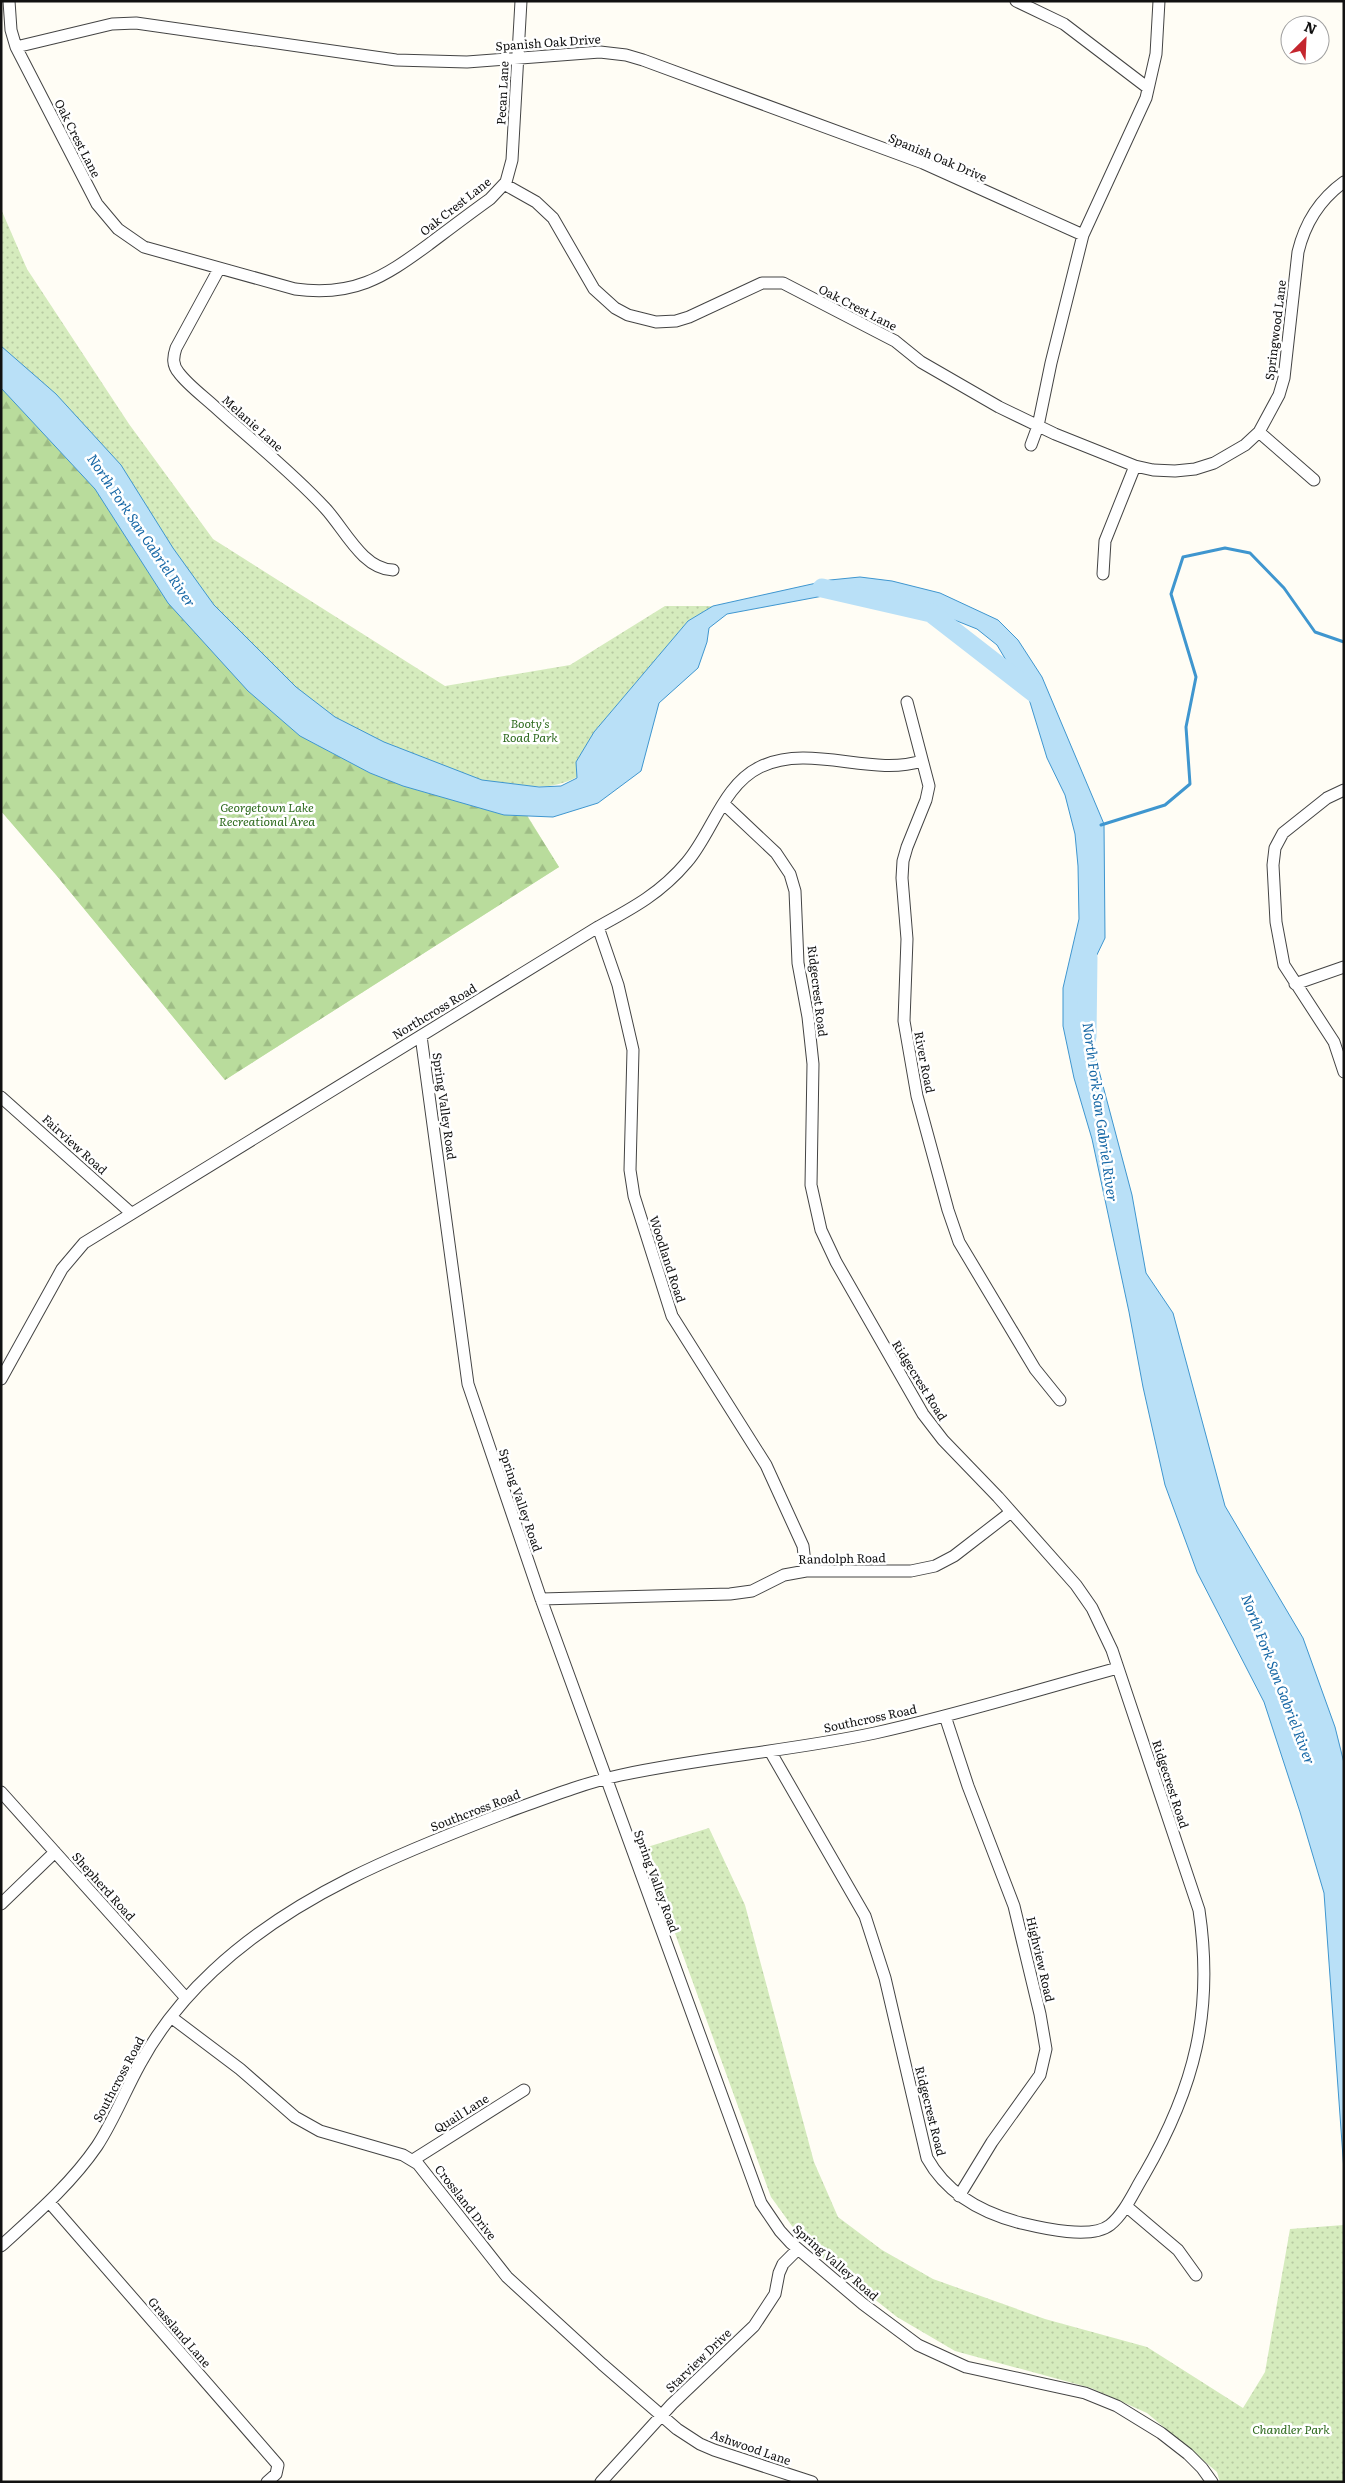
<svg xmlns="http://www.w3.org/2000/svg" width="1345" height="2483" font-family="Literata,serif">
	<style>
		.green { fill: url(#green-dots) }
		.forest { fill: url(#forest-firs) }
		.water { fill: #b9e0f7; stroke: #3f96cf }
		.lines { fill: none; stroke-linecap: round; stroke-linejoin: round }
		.stream { stroke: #3f96cf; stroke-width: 3 }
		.river { stroke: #b9e0f7; stroke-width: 19 }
		.street-casing { stroke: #444; stroke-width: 13 }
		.street { stroke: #fff; stroke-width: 11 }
		.labels { text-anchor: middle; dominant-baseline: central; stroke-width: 5; stroke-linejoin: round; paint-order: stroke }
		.street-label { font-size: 12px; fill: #111; stroke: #fff }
		.park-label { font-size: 12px; font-style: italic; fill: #2f6b1f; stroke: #fff }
		.water-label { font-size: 14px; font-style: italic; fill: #1768a6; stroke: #fff }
	</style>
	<defs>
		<pattern id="green-dots" width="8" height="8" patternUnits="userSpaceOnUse" patternTransform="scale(1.25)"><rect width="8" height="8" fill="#d5ebbd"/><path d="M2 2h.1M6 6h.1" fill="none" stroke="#b6c8a1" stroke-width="1.8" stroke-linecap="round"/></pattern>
		<pattern id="forest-firs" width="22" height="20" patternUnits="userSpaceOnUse" patternTransform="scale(1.25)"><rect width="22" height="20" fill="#b9dc9c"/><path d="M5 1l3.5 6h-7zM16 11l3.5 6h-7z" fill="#9ebc85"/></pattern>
	</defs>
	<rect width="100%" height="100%" fill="#fffdf5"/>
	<path class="green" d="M1 209 27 269 129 424 213 539 445 686 570 665 665 606H713L688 621 594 732 576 762 577 777C552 790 534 787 507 783L559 867 225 1080 57 876 1 811Z
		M709 1828 745 1905 814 2162 838 2217 882 2250 933 2279 1045 2319 1147 2347 1243 2408 1265 2372 1290 2229 1344 2225V2482H1220L1217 2472 1147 2413 1091 2388 955 2351 897 2317 805 2244 771 2197 644 1848Z"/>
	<path class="forest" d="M1 388 95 489 168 603 248 691 300 736 370 773 403 786 504 815 527 816 559 867 225 1080 57 876 1 811Z"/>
	<path class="water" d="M1 346 56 394 121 465 173 548 214 605 296 687 335 717 384 742 482 780 539 787 561 786 577 778 576 762 594 732 688 621 713 606 830 580 860 577 892 581 940 593 998 620 1018 640 1042 677 1104 824 1105 938 1093 963 1084 998 1094 1052 1132 1195 1146 1273 1173 1313 1225 1506 1303 1638 1335 1727 1344 1763V2171L1324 1893 1300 1812 1264 1702 1197 1572 1165 1485 1143 1387 1129 1312 1092 1139 1074 1078 1063 1026V988L1079 919 1078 866 1075 834 1065 795 1047 758 1029 699 997 645 977 629 907 601 858 592 823 596 727 614 709 628 707 642 698 668 659 703 641 771 598 803 553 817 504 815 403 786 370 773 300 736 248 691 168 603 95 489 1 388Z"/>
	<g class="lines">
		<path class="stream" d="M1101 825 1165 805 1190 784 1186 727 1196 677 1171 594 1183 557 1225 548 1250 553 1284 588 1315 632 1344 642"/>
		<path class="river" d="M822 588 931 613 1038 696
			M1087 1037 1088 957"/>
		<defs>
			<path id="street" d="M9 1 11 30 16 47 97 204 118 229 144 247 295 289C353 297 383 278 428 245 448 230 469 214 490 199L506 182 512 160 521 1
				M1016 1 1064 24 1148 88
				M16 47 112 24 136 23 396 60 467 62 600 52 626 55 643 60 923 163 1083 235
				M504 184 536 202 553 218 594 289 615 308 628 315 656 322 676 321 689 317 762 283H783L895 341 921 362 999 407 1055 434 1135 466 1153 470 1175 471 1195 469 1214 463 1245 445 1259 432 1279 395 1284 378 1298 252C1305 223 1319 200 1344 182
				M219 269 176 348C173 357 172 365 179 373 188 385 203 396 215 407 251 440 291 471 325 508 344 528 362 569 393 570
				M1259 432 1314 480
				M1031 445 1038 426 1051 363 1083 235 1146 98 1156 54 1159 1
				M1103 574 1105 541 1135 466
				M907 702 929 786 926 800 907 847 903 861 902 878 907 939 904 1021 917 1096 948 1210 959 1242 1035 1369 1060 1400
				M1344 790 1327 798 1283 833 1275 848 1273 865 1276 922 1284 965 1334 1042 1344 1072
				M724 804 776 853 790 874 795 891 798 963 808 1017 813 1064 811 1185 821 1230 836 1262 923 1414 943 1440 998 1497 1076 1585 1092 1608 1112 1650 1199 1910C1214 2011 1195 2087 1144 2175 1134 2191 1125 2213 1110 2225 1091 2240 1042 2228 1021 2223 982 2213 947 2194 927 2158L885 1978 865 1916 770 1751
				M598 927 618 985 633 1050 630 1170 634 1196 672 1316 766 1465 803 1546 806 1571
				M1295 984 1344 967
				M421 1036 468 1384 541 1599 761 2203 780 2231 791 2243 863 2304 918 2345 966 2367 1085 2393 1117 2406 1161 2433 1188 2454 1202 2468 1212 2482
				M1 1097 131 1213
				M1 1379 62 1269 84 1243 598 927C633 908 661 893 687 862 712 833 723 785 760 767 811 743 870 777 922 761
				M541 1599 730 1594 752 1591 784 1575 806 1571H911L935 1566 954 1556 1011 1512
				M945 1716 968 1786 1014 1906 1040 2014 1046 2049 1040 2075 992 2142 959 2196
				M1 1792 186 1998
				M1 1904 55 1852
				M171 2017 240 2069 295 2117 320 2131 403 2155 418 2164 507 2277 602 2364 677 2429 700 2444 714 2450 812 2482
				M413 2160 524 2090
				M49 2202 278 2465 276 2474 267 2482
				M1126 2206 1178 2250 1196 2275
				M1 2246C35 2215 71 2184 97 2146 114 2120 125 2091 140 2064 159 2029 184 1998 213 1971 294 1895 400 1853 502 1814 541 1800 580 1784 621 1775 705 1757 791 1751 875 1733 957 1715 1037 1690 1118 1668
				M601 2482 672 2404 754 2326 775 2294 779 2273 783 2264 798 2249"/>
		</defs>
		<use href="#street" class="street-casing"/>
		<use href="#street" class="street"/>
	</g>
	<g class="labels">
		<g class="street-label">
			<text transform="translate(548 42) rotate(-4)">Spanish Oak Drive</text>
			<text transform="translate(502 93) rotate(-87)">Pecan Lane</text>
			<text transform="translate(78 138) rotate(63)">Oak Crest Lane</text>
			<text transform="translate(938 157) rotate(23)">Spanish Oak Drive</text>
			<text transform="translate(455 206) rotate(-38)">Oak Crest Lane</text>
			<text transform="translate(858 307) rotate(27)">Oak Crest Lane</text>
			<text transform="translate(1275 330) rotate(-83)">Springwood Lane</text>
			<text transform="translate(253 423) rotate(42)">Melanie Lane</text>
			<text transform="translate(818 991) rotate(83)">Ridgecrest Road</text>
			<text transform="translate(434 1011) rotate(-31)">Northcross Road</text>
			<text transform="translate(925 1062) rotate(79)">River Road</text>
			<text transform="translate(445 1106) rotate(82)">Spring Valley Road</text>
			<text transform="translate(75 1144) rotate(42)">Fairview Road</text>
			<text transform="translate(668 1259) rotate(72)">Woodland Road</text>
			<text transform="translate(920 1380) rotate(58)">Ridgecrest Road</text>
			<text transform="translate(521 1500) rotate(71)">Spring Valley Road</text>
			<text transform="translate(842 1558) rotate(-1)">Randolph Road</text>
			<text transform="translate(870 1718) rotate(-12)">Southcross Road</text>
			<text transform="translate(1171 1784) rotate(72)">Ridgecrest Road</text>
			<text transform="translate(475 1810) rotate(-21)">Southcross Road</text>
			<text transform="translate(657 1881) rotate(70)">Spring Valley Road</text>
			<text transform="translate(104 1886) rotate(48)">Shepherd Road</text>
			<text transform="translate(1041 1959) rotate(77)">Highview Road</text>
			<text transform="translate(118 2079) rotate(-62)">Southcross Road</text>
			<text transform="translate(931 2111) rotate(76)">Ridgecrest Road</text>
			<text transform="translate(461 2113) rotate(-32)">Quail Lane</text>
			<text transform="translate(466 2202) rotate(52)">Crossland Drive</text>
			<text transform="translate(836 2262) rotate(41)">Spring Valley Road</text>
			<text transform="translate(180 2332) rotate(49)">Grassland Lane</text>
			<text transform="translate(698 2360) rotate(-44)">Starview Drive</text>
			<text transform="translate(751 2447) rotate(19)">Ashwood Lane</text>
		</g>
		<g class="park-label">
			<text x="530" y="723">Booty's<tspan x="530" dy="14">Road Park</tspan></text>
			<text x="267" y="807">Georgetown Lake<tspan x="267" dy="14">Recreational Area</tspan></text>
			<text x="1291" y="2429">Chandler Park</text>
		</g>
		<g class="water-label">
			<text transform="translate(142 530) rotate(56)">North Fork San Gabriel River</text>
			<text transform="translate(1101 1112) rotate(82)">North Fork San Gabriel River</text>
			<text transform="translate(1279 1679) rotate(69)">North Fork San Gabriel River</text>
		</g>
	</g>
	<rect width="1345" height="2483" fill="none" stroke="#111111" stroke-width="5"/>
	<g transform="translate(1305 40) rotate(24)"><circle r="24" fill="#ffffff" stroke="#a0a0a0"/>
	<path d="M0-4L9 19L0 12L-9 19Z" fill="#c4262e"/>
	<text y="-8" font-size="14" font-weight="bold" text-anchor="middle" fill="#111111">N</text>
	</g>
</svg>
